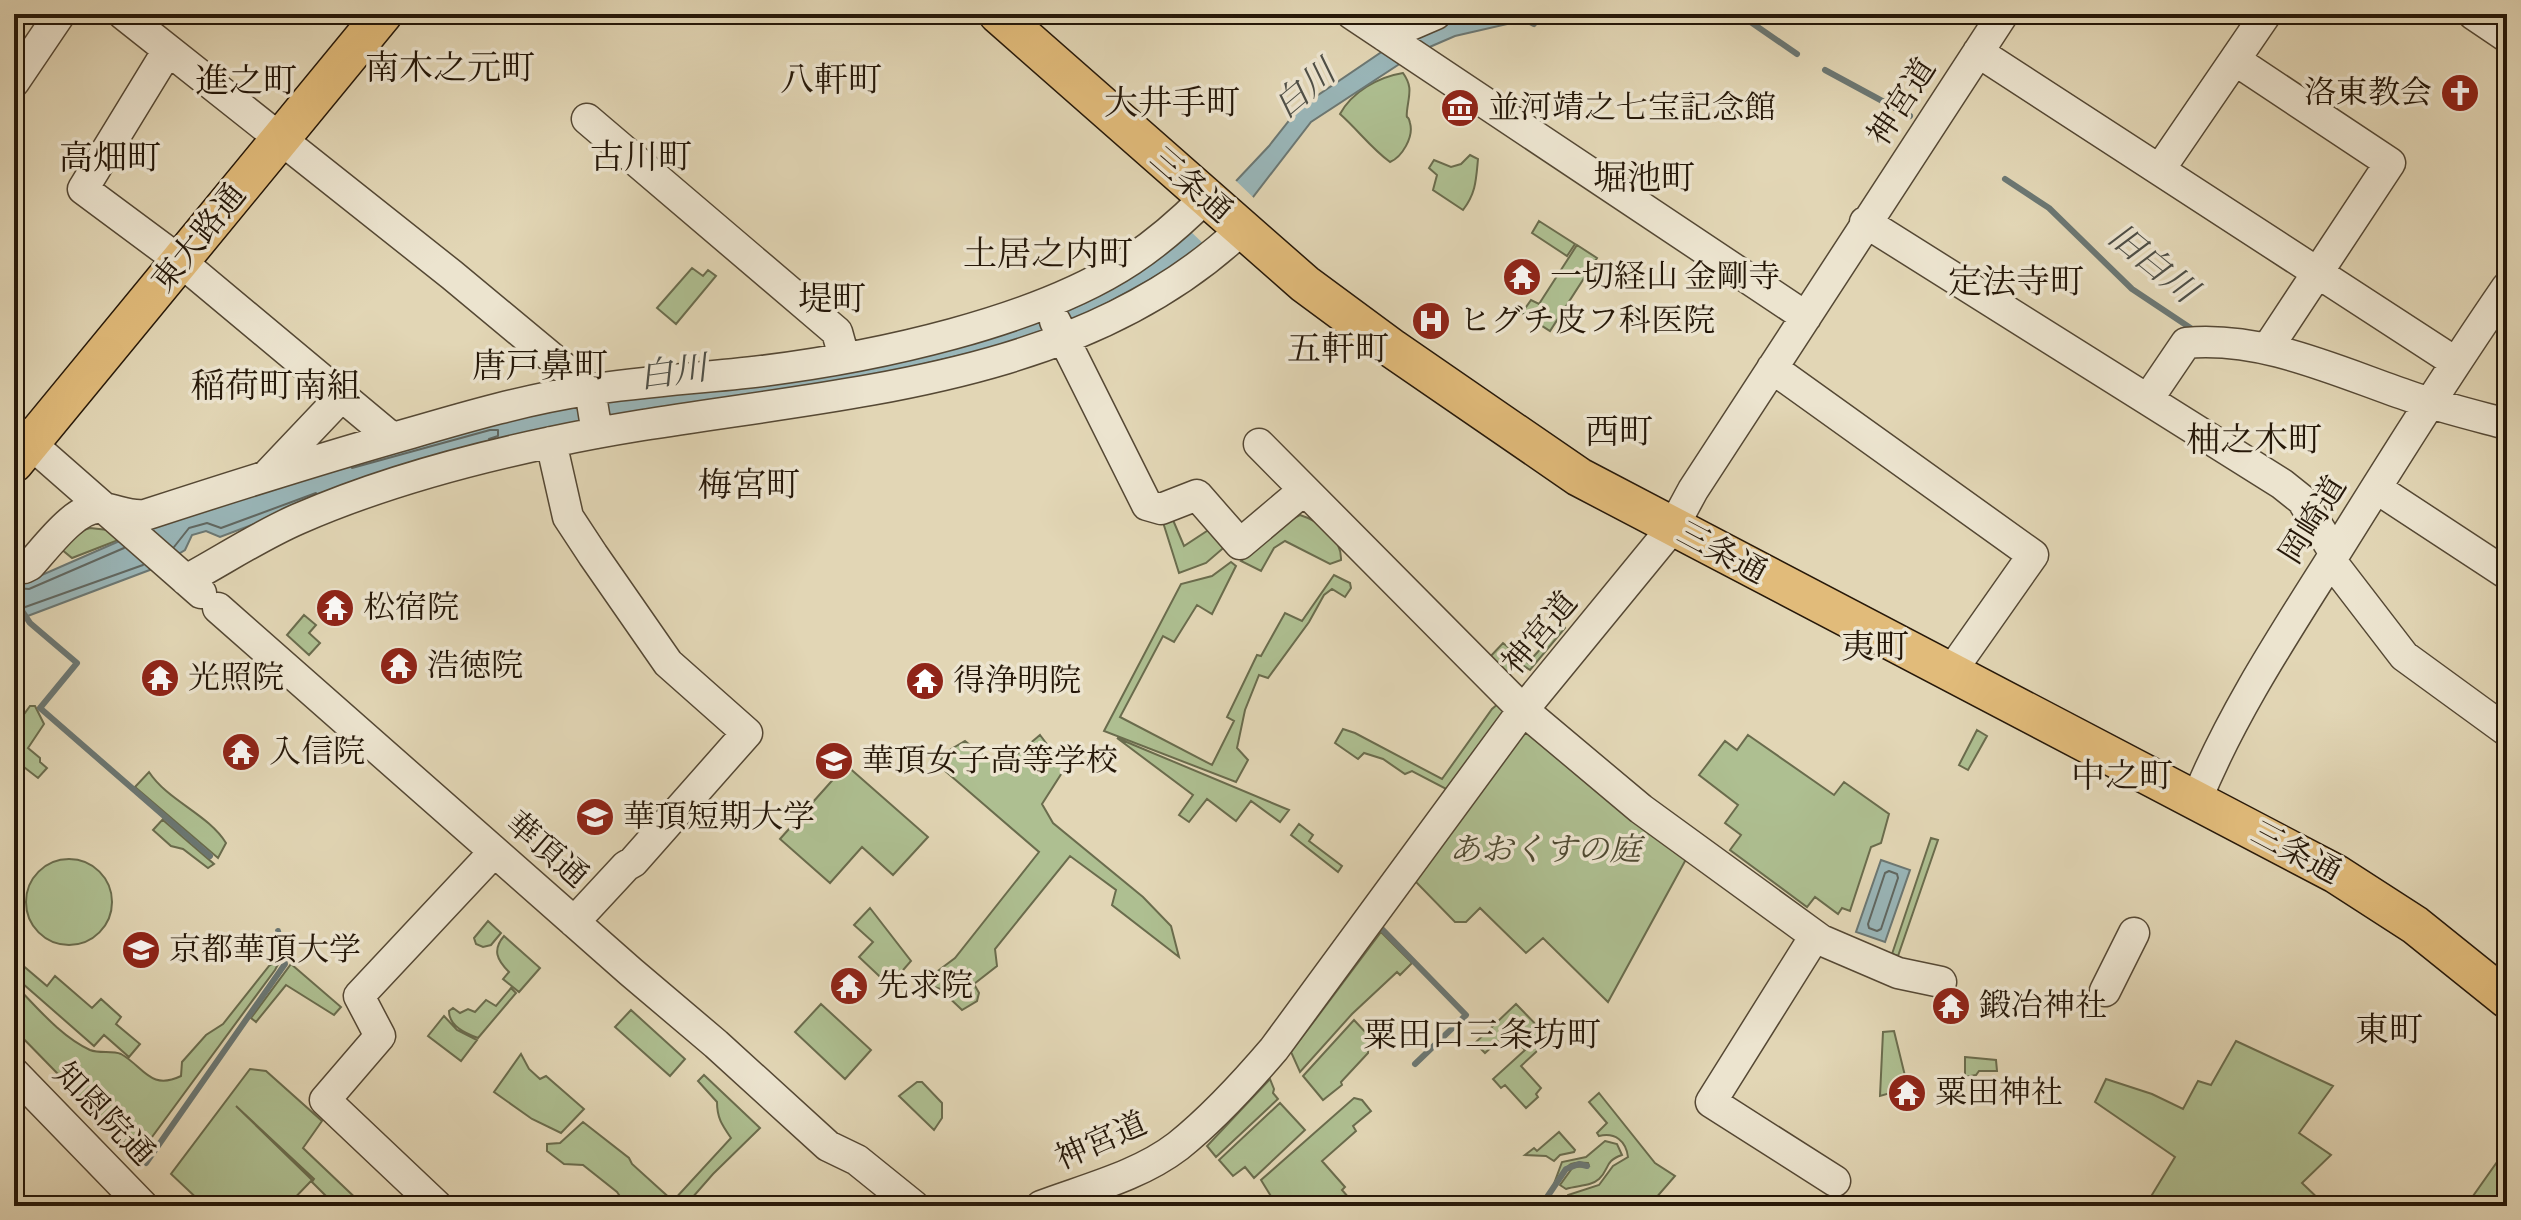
<svg xmlns="http://www.w3.org/2000/svg" width="2521" height="1220" font-family="'Libre Bodoni','Noto Serif JP',serif">
	<style>
		.green { fill: #aebf91; stroke: #6a6c4d; stroke-width: 2 }
		.water { fill: #99b6b9; stroke: #6b7773; stroke-width: 2 }
		.pier { fill: #e2d6b5 }
		.lines { fill: none; stroke-linecap: round; stroke-linejoin: round }
		.shore { stroke: #606761; stroke-width: 2 }
		.stream { stroke: #6b7773; stroke-width: 6 }
		.minor-casing { stroke: #554834; stroke-width: 33 }
		.major-casing { stroke: #261809; stroke-width: 41 }
		.minor { stroke: #ece4cf; stroke-width: 30 }
		.major { stroke: #e1bb7a; stroke-width: 38 }
		.labels { text-anchor: middle; dominant-baseline: central; stroke-width: 7; stroke-linejoin: round; paint-order: stroke }
		.poi-label { font-size: 32px; fill: #261809; stroke: #ece4cf; text-anchor: start }
		.street-label { font-size: 32px; fill: #261809; stroke: #ece4cf }
		.park-label { font-size: 32px; font-style: italic; fill: #4f4a32; stroke: #ece4cf }
		.neighbourhood-label { font-size: 34px; fill: #261809; stroke: #ece4cf }
		.water-label { font-size: 34px; font-style: italic; fill: #4e4f47; stroke: #ece4cf }
	</style>
	<rect width="100%" height="100%" fill="#e2d6b5"/>
	<filter id="stains"><feTurbulence type="fractalNoise" baseFrequency=".0025" numOctaves="4"/><feColorMatrix values="0 0 0 0 .2 0 0 0 0 .09 0 0 0 0 .02 0 0 0 .5 -.17"/></filter>
	<radialGradient id="worn" r=".72"><stop offset=".6" stop-color="#630" stop-opacity="0"/><stop offset="1" stop-color="#630" stop-opacity=".3"/></radialGradient>
	<path class="green" d="M1403 73C1413 87 1409 94 1407 111 1406 122 1408 113 1410 123 1414 137 1402 157 1390 162 1371 148 1358 130 1340 114 1352 92 1378 77 1403 73Z
		M1470 155 1478 159C1476 180 1476 193 1463 210L1433 190 1437 175 1429 168 1434 160 1451 167 1461 164Z
		M1539 221 1575 244 1567 256 1532 233Z
		M1577 245 1597 258 1550 331 1522 313 1531 300 1539 304Z
		M692 268 703 276 708 270 716 276 676 324 657 308Z
		M1170 513 1184 546 1213 527 1228 544 1206 563 1179 573 1161 516Z
		M1300 515C1319 521 1342 538 1341 560L1330 564 1285 541 1274 548 1261 571 1241 561 1286 522Z
		M90 528 108 530 121 539 72 558 61 549 84 530Z
		M1231 562 1236 566 1212 614 1197 605 1174 642 1163 636 1120 717 1212 765 1234 721 1227 717 1257 655 1261 656 1285 613 1302 621 1334 575 1350 583 1351 588 1345 597 1332 589 1324 595 1309 622 1268 678 1259 675 1245 710 1237 748 1248 760 1236 782 1104 731 1181 584 1212 576Z
		M304 615 316 625 309 633 320 643 309 655 287 635Z
		M1562 624 1565 628 1530 670 1518 662 1506 676 1488 659 1503 643 1528 663Z
		M1499 703 1504 711 1450 791 1412 771 1405 774 1383 759 1364 753 1358 759 1335 743 1343 729 1355 733 1442 779 1492 709Z
		M30 706H35L44 724 28 748 40 758V762L47 768 38 778 20 764 16 756 22 746 14 738 17 724Z
		M1525 720 1690 852 1608 1002 1543 938 1526 953 1480 908 1466 922H1455L1414 880Z
		M1977 730 1987 736 1968 770 1959 765Z
		M1040 735 1065 768 1042 804 1053 823 1143 897 1171 926 1179 957 1112 905 1116 890 1070 856 995 949 997 966 974 984 979 993 977 1001 962 1010 940 989 928 985 931 976 955 958 1039 852 937 764 948 751 965 741C977 751 990 758 1001 768Z
		M1748 735 1834 795 1844 782 1889 814 1881 843 1871 847 1850 911 1842 908 1838 914 1815 897 1807 907 1730 850 1741 835 1725 823 1738 805 1699 775 1725 741 1737 750Z
		M1117 738 1289 810 1280 822 1251 801 1236 821 1207 799 1189 822 1179 815 1193 795Z
		M846 765 928 837 893 875 862 847 830 883 780 839Z
		M149 772C168 801 208 814 226 843L218 858 135 787Z
		M163 819V820L214 864 208 868 183 849 171 846 153 830Z
		M1299 824 1313 835 1309 841 1342 866 1338 872 1291 835Z
		M1931 838 1938 840 1898 956 1892 954Z
		M26 902a43 43 0 1 1 86 0a43 43 0 1 1-86 0Z
		M870 908 911 961 897 977 899 983 893 989 859 957 873 942 854 925Z
		M488 921 501 933 491 945 483 947 476 944 474 938Z
		M1381 932 1412 963 1400 975 1397 972 1352 1014 1300 1072 1291 1052Z
		M504 936 540 968 519 992 503 979 509 972C497 960 492 950 504 936Z
		M282 957 275 970 138 1156 14 1029V984C37 1007 60 1036 90 1050 100 1054 112 1050 121 1054 144 1067 150 1091 181 1076L182 1062 206 1035 223 1024 269 966Z
		M14 958 47 986 55 976 92 1008 101 999 121 1017 116 1024 140 1044 129 1057 104 1035 94 1046 14 976Z
		M291 964 341 1007 334 1015 286 985 256 1022 251 1018Z
		M511 988 516 993 478 1038C465 1033 449 1026 449 1011L453 1008 460 1013 468 1009 475 1012 486 1000 496 1006Z
		M821 1004 871 1050 845 1079 795 1032Z
		M1516 1004 1550 1039 1521 1066 1541 1088 1536 1094 1538 1097 1526 1108 1505 1085 1501 1088 1493 1079 1525 1050 1508 1032 1485 1053 1475 1043Z
		M631 1010 685 1059 670 1076 615 1027Z
		M444 1016 457 1030 477 1040 461 1061 428 1036Z
		M1354 1020 1369 1036 1368 1053 1341 1082 1342 1085 1323 1100 1303 1076Z
		M1894 1031 1908 1088 1880 1096 1883 1032Z
		M2236 1041 2333 1086 2299 1133 2331 1155 2302 1183 2326 1206H2148L2147 1203 2175 1157 2095 1102 2106 1079 2152 1094 2183 1109 2198 1081 2211 1085Z
		M521 1054 529 1069 540 1079 546 1076 584 1109 561 1133 532 1119 494 1092Z
		M1965 1057 1996 1060 1997 1071H1979L1976 1075 1965 1077Z
		M250 1069 266 1071 322 1121 303 1148 364 1206H336L312 1182 314 1179 236 1106 312 1180 287 1206H205L171 1174Z
		M704 1075 760 1128 713 1174 685 1206H622L623 1201 617 1192 583 1165 564 1164 547 1151V1144L560 1143 583 1122 629 1158 632 1164 673 1201 731 1138C722 1125 717 1118 717 1102L698 1081Z
		M1270 1079 1274 1089 1273 1093 1278 1099 1216 1157 1207 1146Z
		M917 1082H922L942 1103V1118L934 1130 899 1096Z
		M1599 1093 1655 1163 1675 1176 1649 1206H1566L1568 1195 1599 1185 1613 1166 1628 1157C1626 1141 1615 1132 1599 1136L1597 1133 1607 1123 1589 1102Z
		M1354 1098 1362 1100 1371 1111 1353 1126 1356 1131 1322 1161 1345 1187 1342 1190 1355 1205 1359 1203 1362 1206H1277L1261 1180Z
		M1280 1103 1305 1130 1254 1178 1245 1167 1233 1176 1219 1160Z
		M1559 1132 1575 1150 1574 1152 1560 1155 1554 1161 1546 1156 1525 1155 1534 1148 1537 1151Z
		M1605 1141 1617 1144 1622 1155C1604 1161 1610 1169 1599 1179 1590 1187 1577 1185 1566 1189L1560 1185 1573 1167 1589 1166 1588 1163C1563 1160 1569 1170 1555 1181L1562 1162 1586 1157Z
		M2497 1162 2507 1172V1206H2466Z"/>
	<path class="water" d="M1470 14H1527L1525 20 1455 36 1418 52 1400 40 1417 31Z
		M1386 49 1404 61 1311 122 1253 197 1207 248 1051 334 273 517 220 537 206 531 192 535 185 550 155 568 17 620 14 617V580L26 582 124 539 167 517 555 407 897 354 1189 231 1269 146 1299 108Z
		M1881 860 1910 870 1885 942 1856 932Z"/>
	<path class="pier" d="M1234 179 1256 200 1209 249 1187 228Z"/>
	<g class="lines">
		<path class="shore" d="M352 468 490 430H498V436L489 439
			M174 547 189 528 207 523 221 528 316 493
			M14 588 29 589 124 548
			M14 611 143 565
			M1889 871 1897 874 1898 878 1881 929 1877 931 1869 928 1868 924 1885 873Z"/>
		<path class="stream" d="M1514 14 1534 24
			M1739 14 1797 54
			M1825 70 1910 116
			M2005 179 2049 208 2132 289 2195 331
			M14 599 30 623 77 663 40 708 210 856
			M1381 928 1466 1015 1415 1064
			M146 1163 285 964 278 931
			M1541 1206 1566 1169 1579 1164 1587 1166"/>
		<defs>
			<path id="minor" d="M123 14 452 275 576 378 591 396 597 433
				M1352 14 1806 317
				M2473 14 2507 37
				M1385 36 1436 14
				M168 50 83 189 180 261 392 438
				M1978 52 2455 362
				M2235 60 2390 163 2267 349
				M14 82 60 14
				M587 119 837 332 844 357
				M2160 169 2266 14
				M1865 222 2282 484 2302 500 2335 554
				M1055 321 1147 505 1161 509 1197 495 1240 544 1304 490
				M1772 368 2033 555 1950 673
				M2148 399 2186 343C2263 336 2336 371 2406 395 2439 407 2473 415 2507 424
				M14 429 201 593
				M551 442 568 517 593 555 668 663 747 733 633 862 626 866 574 922
				M1259 444 1523 710 1641 809 1821 940 1898 973 1941 982
				M269 473 342 396
				M2376 488 2507 574
				M2331 561 2404 656 2507 731
				M14 566 24 568 30 565C46 548 76 505 102 508 118 510 129 517 145 515 234 486 322 458 411 433 469 416 528 399 588 390 646 381 704 378 762 371 874 357 1036 323 1131 260 1158 242 1182 221 1205 198
				M186 580C223 560 259 536 298 519 378 484 466 460 552 442 781 392 1060 401 1241 230
				M218 608 631 972 716 1044 828 1146 857 1160 914 1206
				M2196 801C2230 717 2281 639 2329 563 2387 470 2445 377 2507 287
				M1815 936 1711 1102 1835 1181
				M2105 991 2134 933
				M14 1073 143 1206
				M437 1206 325 1100 380 1036 359 996 494 852
				M1041 1206C1086 1189 1139 1176 1178 1146 1213 1118 1245 1083 1274 1049L1523 710 1673 527 1693 490 2003 14"/>
			<path id="major" d="M998 14 1305 284 1393 349 1579 477 2336 874 2415 925 2507 999
				M14 463 383 14"/>
		</defs>
		<use href="#minor" class="minor-casing"/>
		<use href="#major" class="major-casing"/>
		<use href="#minor" class="minor"/>
		<use href="#major" class="major"/>
	</g>
	<defs>
		<symbol id="church-disc" viewBox="-11 -11 22 22"><circle r="9.5" fill="#8f2418" stroke="#ece4cf"/><path d="M-1.2-6h2.4v3.5h3.3v2.4h-3.3V6h-2.4V-.1h-3.3v-2.4h3.3Z" fill="#fff"/></symbol>
		<symbol id="museum-disc" viewBox="-11 -11 22 22"><circle r="9.5" fill="#8f2418" stroke="#ece4cf"/><path d="M0-6L6-3V-2H-6V-3ZM-5-1h2V3h-2ZM-1-1h2V3h-2ZM3-1h2V3H3ZM-6 4H6V6H-6Z" fill="#fff"/></symbol>
		<symbol id="temple-disc" viewBox="-11 -11 22 22"><circle r="9.5" fill="#8f2418" stroke="#ece4cf"/><path d="M0-6L5-2H3V0L6.5 2.5H4V6H1.5V3h-3V6H-4V2.5H-6.5L-3 0V-2H-5Z" fill="#fff"/></symbol>
		<symbol id="hospital-disc" viewBox="-11 -11 22 22"><circle r="9.5" fill="#8f2418" stroke="#ece4cf"/><path d="M-5-5h3v3.5h4V-5h3V5h-3V1.5h-4V5h-3Z" fill="#fff"/></symbol>
		<symbol id="school-disc" viewBox="-11 -11 22 22"><circle r="9.5" fill="#8f2418" stroke="#ece4cf"/><path d="M0-5L7-2L0 1L-7-2ZM-4 1L0 2.5L4 1V4Q0 6-4 4Z" fill="#fff"/></symbol>
		<symbol id="university-disc" viewBox="-11 -11 22 22"><circle r="9.5" fill="#8f2418" stroke="#ece4cf"/><path d="M0-5L7-2L0 1L-7-2ZM-4 1L0 2.5L4 1V4Q0 6-4 4Z" fill="#fff"/></symbol>
	</defs>
	<g fill-rule="evenodd">
		<use href="#church-disc" x="2438" y="71" width="44" height="44"/>
		<use href="#museum-disc" x="1438" y="86" width="44" height="44"/>
		<use href="#temple-disc" x="1500" y="255" width="44" height="44"/>
		<use href="#hospital-disc" x="1409" y="299" width="44" height="44"/>
		<use href="#temple-disc" x="313" y="586" width="44" height="44"/>
		<use href="#temple-disc" x="377" y="644" width="44" height="44"/>
		<use href="#temple-disc" x="138" y="656" width="44" height="44"/>
		<use href="#temple-disc" x="903" y="659" width="44" height="44"/>
		<use href="#temple-disc" x="219" y="730" width="44" height="44"/>
		<use href="#school-disc" x="812" y="739" width="44" height="44"/>
		<use href="#university-disc" x="573" y="795" width="44" height="44"/>
		<use href="#university-disc" x="119" y="928" width="44" height="44"/>
		<use href="#temple-disc" x="827" y="964" width="44" height="44"/>
		<use href="#temple-disc" x="1929" y="984" width="44" height="44"/>
		<use href="#temple-disc" x="1885" y="1071" width="44" height="44"/>
	</g>
	<g class="labels">
		<g class="poi-label">
			<text x="2432" y="93" text-anchor="end">洛東教会</text>
			<text x="1488" y="108">並河靖之七宝記念館</text>
			<text x="1550" y="277">一切経山 金剛寺</text>
			<text x="1459" y="321">ヒグチ皮フ科医院</text>
			<text x="363" y="608">松宿院</text>
			<text x="427" y="666">浩徳院</text>
			<text x="188" y="678">光照院</text>
			<text x="953" y="681">得浄明院</text>
			<text x="269" y="752">入信院</text>
			<text x="862" y="761">華頂女子高等学校</text>
			<text x="623" y="817">華頂短期大学</text>
			<text x="169" y="950">京都華頂大学</text>
			<text x="877" y="986">先求院</text>
			<text x="1979" y="1006">鍛冶神社</text>
			<text x="1935" y="1093">粟田神社</text>
		</g>
		<g class="street-label">
			<text transform="translate(1902 102) rotate(-57)">神宮道</text>
			<text transform="translate(1191 185) rotate(41)">三条通</text>
			<text transform="translate(199 238) rotate(-51)">東大路通</text>
			<text transform="translate(2313 520) rotate(-58)">岡崎道</text>
			<text transform="translate(1722 553) rotate(28)">三条通</text>
			<text transform="translate(1540 633) rotate(-50)">神宮道</text>
			<text transform="translate(547 850) rotate(41)">華頂通</text>
			<text transform="translate(2296 853) rotate(28)">三条通</text>
			<text transform="translate(104 1114) rotate(46)">知恩院通</text>
			<text transform="translate(1101 1141) rotate(-24)">神宮道</text>
		</g>
		<g class="park-label">
			<text x="1545" y="850">あおくすの庭</text>
		</g>
		<g class="neighbourhood-label">
			<text x="450" y="69">南木之元町</text>
			<text x="831" y="81">八軒町</text>
			<text x="246" y="82">進之町</text>
			<text x="1172" y="104">大井手町</text>
			<text x="641" y="158">古川町</text>
			<text x="110" y="159">高畑町</text>
			<text x="1644" y="179">堀池町</text>
			<text x="1048" y="255">土居之内町</text>
			<text x="2016" y="283">定法寺町</text>
			<text x="832" y="300">堤町</text>
			<text x="1338" y="350">五軒町</text>
			<text x="540" y="367">唐戸鼻町</text>
			<text x="276" y="387">稲荷町南組</text>
			<text x="1619" y="433">西町</text>
			<text x="2254" y="441">柚之木町</text>
			<text x="749" y="486">梅宮町</text>
			<text x="1875" y="648">夷町</text>
			<text x="2122" y="777">中之町</text>
			<text x="2389" y="1031">東町</text>
			<text x="1482" y="1036">粟田口三条坊町</text>
		</g>
		<g class="water-label">
			<text transform="translate(1305 90) rotate(-40)">白川</text>
			<text transform="translate(2152 264) rotate(39)">旧白川</text>
			<text transform="translate(673 373) rotate(-8)">白川</text>
		</g>
	</g>
	<rect width="2521" height="1220" fill="none" stroke="#e2d6b5" stroke-width="48"/>
	<rect x="16" y="16" width="2489" height="1188" fill="none" stroke="#261809" stroke-width="4"/>
	<rect x="24" y="24" width="2473" height="1172" fill="none" stroke="#261809" stroke-width="2"/>
	<rect width="100%" height="100%" filter="url(#stains)"/>
	<rect width="100%" height="100%" fill="url(#worn)"/>
</svg>
